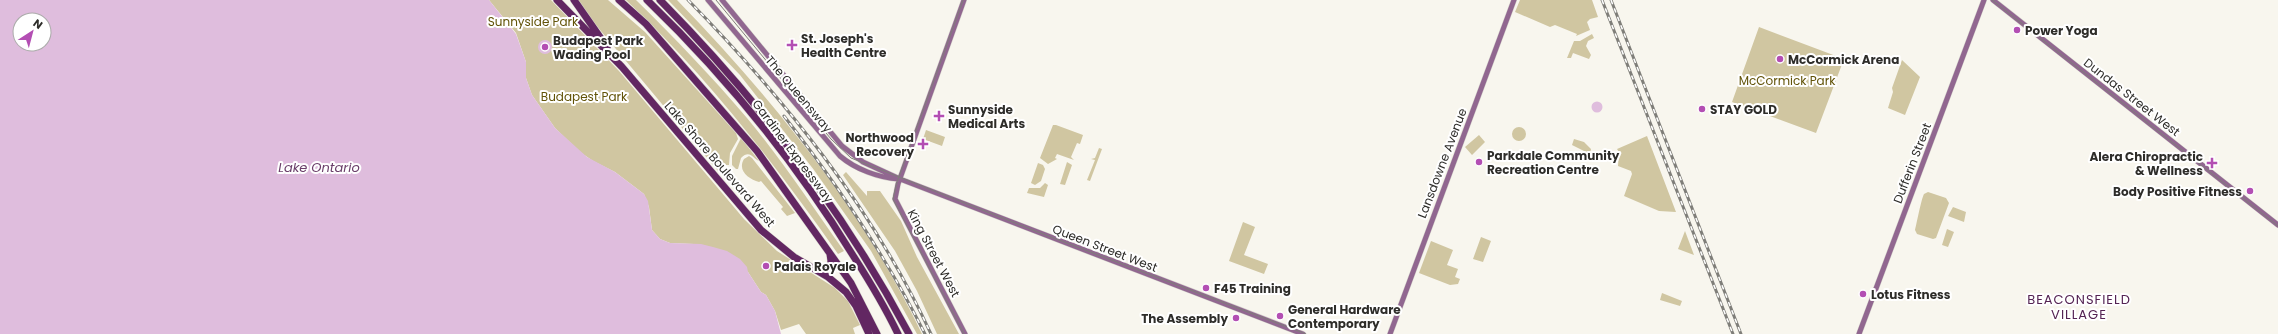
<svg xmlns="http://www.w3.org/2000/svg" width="2278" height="334" font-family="Poppins,sans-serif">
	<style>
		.green { fill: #d0c6a1 }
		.water { fill: #dfbddd; fill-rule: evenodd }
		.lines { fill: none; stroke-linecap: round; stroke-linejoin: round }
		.secondary-casing { stroke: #d4d2cb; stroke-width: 6 }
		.highway-casing { stroke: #d4d2cb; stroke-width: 8 }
		.secondary { stroke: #916790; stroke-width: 5 }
		.highway { stroke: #622762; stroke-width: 7 }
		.tram { stroke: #7f7e79; stroke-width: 1 }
		.rail-casing { stroke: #7f7e79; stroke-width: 3 }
		.rail { stroke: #fff; stroke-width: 1.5; stroke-dasharray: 4.5; stroke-linecap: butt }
		.poi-dot { fill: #b34eb3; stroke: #fff; stroke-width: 1.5 }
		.labels { text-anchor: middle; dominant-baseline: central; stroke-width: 4; stroke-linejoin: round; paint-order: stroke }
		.park-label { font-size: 12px; fill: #625308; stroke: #fff }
		.poi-label { font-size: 12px; font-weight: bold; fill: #2e2d2a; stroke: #fff; text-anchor: start }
		.street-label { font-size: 12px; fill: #2e2d2a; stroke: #fff }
		.water-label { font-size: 13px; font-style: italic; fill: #6b3f6a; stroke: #fff }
		.neighbourhood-label { font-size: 13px; letter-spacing: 1px; fill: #542353; stroke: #fff }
	</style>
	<rect width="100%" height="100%" fill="#f8f6ee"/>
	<path class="green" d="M489 0H551L619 71 744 219 777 251 835 288 848 301 860 325 853 328 855 334H806L799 324 781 330 775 311 766 295 761 292 748 272 694 244 670 243 660 239 652 230 649 207 644 194 615 172 593 161 580 152 555 128 532 95 526 78V62L516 33Z
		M575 0H608L645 32 736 133 738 139 730 153 729 165H722L718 171Z
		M626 0H636C675 38 712 77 747 118 782 160 812 206 844 251L838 254C775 164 707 76 626 0Z
		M668 0H677C773 99 862 209 922 334H917L871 251 814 170 740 75Z
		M1520 0H1592L1598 17 1590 19 1587 22 1590 30 1576 36 1577 34 1555 25 1550 27 1515 12Z
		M1759 27 1844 59 1816 133 1732 102Z
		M1592 34 1594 38 1588 41 1586 46 1591 55 1589 59 1573 53 1571 58H1567L1574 41H1580Z
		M1902 60 1920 77 1905 115 1888 108 1893 92 1892 88Z
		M1053 125H1056L1083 135 1080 144 1077 143 1071 157 1074 160 1057 154 1055 158 1057 159 1048 164 1040 158Z
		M1512 134a7 7 0 1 1 14 0a7 7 0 1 1-14 0Z
		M926 130 945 137 942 146 923 139Z
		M1479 135 1485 142 1472 155 1465 147Z
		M1647 136 1676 212 1659 211 1624 196 1632 174 1631 171 1618 166 1619 152 1617 149Z
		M741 138 759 161C753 159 750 149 741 158L738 169H736L732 165V156Z
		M1574 139 1584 142 1591 149 1590 154 1572 145Z
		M1099 148 1102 149 1090 181 1087 180 1095 160 1091 159 1095 158Z
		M749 156 752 158 795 213 787 216 781 209 783 207 761 181 759 182C749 179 737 171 744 159Z
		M1067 162 1072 165 1065 185 1060 184Z
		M1038 163 1043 165 1045 169 1041 181 1035 185 1031 183Z
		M846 172 867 196V191H880L901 221 917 257 959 334H937L917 291 895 251 843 175Z
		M1045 183 1048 185 1044 197 1027 193 1029 188H1040Z
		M1928 192 1946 198 1949 203 1936 238 1933 239 1917 234 1915 230C1917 222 1921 200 1924 194Z
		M1953 207 1966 212 1964 222 1948 216Z
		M1243 222 1255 227 1244 255 1268 264 1264 274 1229 261Z
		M1947 229 1954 232 1948 247 1942 245Z
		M1685 231 1694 255 1678 249Z
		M1481 237 1491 241 1483 262 1473 259Z
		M1431 241 1453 250 1447 265 1458 269 1455 277 1460 279 1458 284 1450 285 1419 273Z
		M1662 293 1682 301 1680 306 1660 300Z"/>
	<path class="water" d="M0 0H489L516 34 526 62V78L532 95 555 128 587 157 615 172 644 194 648 201 652 230 660 239 670 243 701 244 713 247 727 251 740 259 747 267 748 272 761 292 766 295 775 311 781 334H0ZM20 20H44V44H20Z
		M538 47a7 7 0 1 1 14 0a7 7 0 1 1-14 0Z
		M1591.5 107a5.5 5.5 0 1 1 11 0a5.5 5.5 0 1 1-11 0Z"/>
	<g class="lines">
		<defs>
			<path id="secondary" d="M708 0 840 156C855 169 879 178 899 179
				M722 0 842 146 863 162 900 179 1303 334
				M964 0 898 184 895 199 965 334
				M1993 0 2278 225
				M1390 334 1514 0
				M1859 334 1984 0"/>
			<path id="highway" d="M557 0 622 67 761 230 794 257 828 277 846 292 856 306 869 334
				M574 0 607 47
				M619 0 646 24 757 151 851 283 877 334
				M647 0C726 76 797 164 854 257 870 282 885 307 898 334
				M660 0C759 100 843 210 909 334
				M816 269 830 267 831 261 830 254"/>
		</defs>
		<use href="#secondary" class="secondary-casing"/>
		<use href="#highway" class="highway-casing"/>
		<use href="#secondary" class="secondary"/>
		<use href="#highway" class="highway"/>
		<path class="tram" d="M716 0 831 139 851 158 1038 232 1306 334
			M963 0 897 182 893 199 964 334
			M1992 0 2278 226"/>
		<defs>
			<path id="rail" d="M688 0C784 98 873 208 931 334
				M1602 0 1733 334
				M1611 0 1741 334
				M784 116C837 184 886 256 925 334"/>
		</defs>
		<use href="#rail" class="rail-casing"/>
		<use href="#rail" class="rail"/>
	</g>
	<g class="poi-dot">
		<circle cx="2017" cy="30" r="4"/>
		<path d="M790 39h4v4h4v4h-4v4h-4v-4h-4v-4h4z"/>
		<circle cx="545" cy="47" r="4"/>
		<circle cx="1780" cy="59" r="4"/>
		<circle cx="1702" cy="109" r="4"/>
		<path d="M937 110h4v4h4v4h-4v4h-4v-4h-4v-4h4z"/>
		<path d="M921 138h4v4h4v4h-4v4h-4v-4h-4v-4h4z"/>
		<circle cx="1479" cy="162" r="4"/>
		<path d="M2210 157h4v4h4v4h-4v4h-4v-4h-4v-4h4z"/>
		<circle cx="2250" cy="191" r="4"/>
		<circle cx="766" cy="266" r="4"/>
		<circle cx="1206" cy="288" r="4"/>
		<circle cx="1863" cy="294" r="4"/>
		<circle cx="1280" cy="316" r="4"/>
		<circle cx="1236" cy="318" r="4"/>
	</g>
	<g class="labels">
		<g class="park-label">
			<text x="533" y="21">Sunnyside Park</text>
			<text x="1787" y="80">McCormick Park</text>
			<text x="584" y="96">Budapest Park</text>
		</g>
		<g class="poi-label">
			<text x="2025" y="30">Power Yoga</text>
			<text x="801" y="38">St. Joseph's<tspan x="801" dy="14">Health Centre</tspan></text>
			<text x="553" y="40">Budapest Park<tspan x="553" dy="14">Wading Pool</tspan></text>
			<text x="1788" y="59">McCormick Arena</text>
			<text x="948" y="109">Sunnyside<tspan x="948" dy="14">Medical Arts</tspan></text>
			<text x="1710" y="109">STAY GOLD</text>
			<text x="914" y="137" text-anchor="end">Northwood<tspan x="914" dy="14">Recovery</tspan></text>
			<text x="1487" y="155">Parkdale Community<tspan x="1487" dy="14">Recreation Centre</tspan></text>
			<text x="2203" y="156" text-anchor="end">Alera Chiropractic<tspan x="2203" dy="14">&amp; Wellness</tspan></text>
			<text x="2242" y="191" text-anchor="end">Body Positive Fitness</text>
			<text x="774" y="266">Palais Royale</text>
			<text x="1214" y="288">F45 Training</text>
			<text x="1871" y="294">Lotus Fitness</text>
			<text x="1288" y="309">General Hardware<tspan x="1288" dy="14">Contemporary</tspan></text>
			<text x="1228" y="318" text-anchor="end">The Assembly</text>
		</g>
		<g class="street-label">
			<text transform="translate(799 94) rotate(50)">The Queensway</text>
			<text transform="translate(2132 97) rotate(38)">Dundas Street West</text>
			<text transform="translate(793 151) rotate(53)">Gardiner Expressway</text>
			<text transform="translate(1442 163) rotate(-69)">Lansdowne Avenue</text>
			<text transform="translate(1912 163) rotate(-69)">Dufferin Street</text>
			<text transform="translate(720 164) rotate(49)">Lake Shore Boulevard West</text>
			<text transform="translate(1105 248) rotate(21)">Queen Street West</text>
			<text transform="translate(934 253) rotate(62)">King Street West</text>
		</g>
		<g class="water-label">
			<text x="319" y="167">Lake Ontario</text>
		</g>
		<g class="neighbourhood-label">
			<text x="2079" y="299">BEACONSFIELD<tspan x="2079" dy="15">VILLAGE</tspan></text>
		</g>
	</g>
	<g transform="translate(32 32) rotate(36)"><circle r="19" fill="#ffffff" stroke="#ababaa"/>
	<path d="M0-3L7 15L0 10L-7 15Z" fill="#b34eb3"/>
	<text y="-6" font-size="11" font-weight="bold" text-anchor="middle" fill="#2e2d2a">N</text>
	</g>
</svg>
